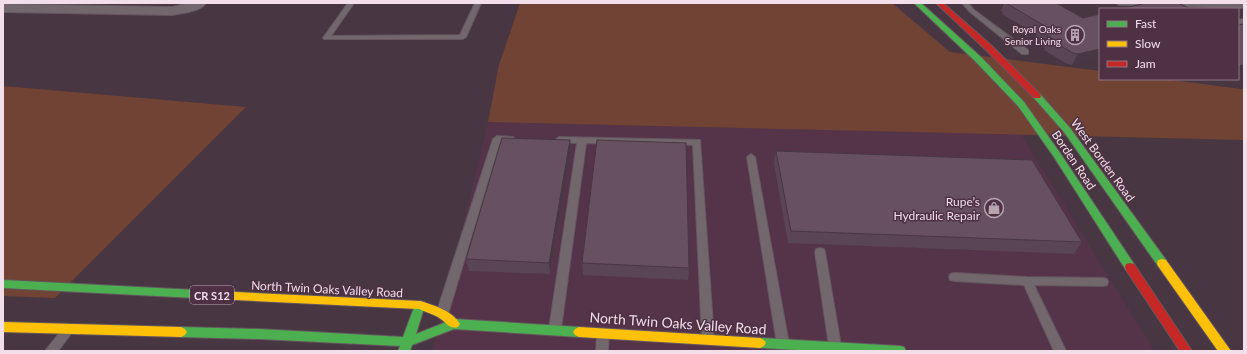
<svg xmlns="http://www.w3.org/2000/svg" width="1247" height="354" font-family="Lato,sans-serif">
	<style>
		.built { fill: #55344a }
		.green { fill: #714334 }
		.lines { fill: none; stroke-linecap: round; stroke-linejoin: round }
		.lane-casing { stroke: #65565f; stroke-width: 2 }
		.street-casing { stroke: #65565f; stroke-width: 2 }
		.fast-casing { stroke: #65565f; stroke-width: 2 }
		.slow-casing { stroke: #65565f; stroke-width: 2 }
		.jam-casing { stroke: #65565f; stroke-width: 2 }
		.lane { fill: #73676e; fill-rule: evenodd }
		.street { fill: #73676e; fill-rule: evenodd }
		.fast { fill: #4caf50; fill-rule: evenodd }
		.slow { fill: #ffc107; fill-rule: evenodd }
		.jam { fill: #c62828; fill-rule: evenodd }
		.wall { fill: #594553 }
		.shaded-wall { fill: #483843 }
		.building { fill: #675060; stroke: #483843 }
		.labels { text-anchor: middle; dominant-baseline: central; stroke-width: 3; stroke-linejoin: round; paint-order: stroke }
		.far-poi-label { font-size: 10px; fill: #f2dfea; stroke: #4e3143; text-anchor: end }
		.shield { fill: #4e3143; stroke: #c1abb8; stroke-width: 1 }
		.shield-label { font-size: 11px; font-weight: bold; fill: #f2dfea }
		.street-label { font-size: 12px; fill: #f2dfea; stroke: #4e3143 }
		.poi-label { font-size: 12px; fill: #f2dfea; stroke: #4e3143; text-anchor: end }
		.near-street-label { font-size: 14px; fill: #f2dfea; stroke: #4e3143 }
	</style>
	<rect width="100%" height="100%" fill="#483742"/>
	<path class="built" d="M488 122 1021 134 1154 351H433Z"/>
	<path class="green" d="M520 3H892L950 52 1100 71V79H1164L1241 89 1244 88V140L488 122 499 65Z
		M3 86 246 107 55 298 3 296Z"/>
	<g class="lines">
		<defs>
			<path id="lane" d="M348 3H354L331 36 460 35 475 3H481L466 37 463 39H324L323 38Z
				M962 3H968L974 10 1028 50V54H1022L970 12Z
				M1116 3H1158V4L1155 6 1119 5Z
				M1171 3 1244 4V8L1169 6 1168 5Z
				M1244 19V23L1238 24V20Z
				M497 136 513 137 517 140 513 143 500 142 448 314 446 317 442 319 438 317 436 314 493 139Z
				M559 137 700 140 714 339 712 342 708 344 704 342 702 339 693 145 586 143 561 329 559 332 555 334 551 332 549 329 577 143 556 142 555 140Z
				M751 154 755 157 789 344 787 347 783 349 779 347 777 344 747 157Z
				M820 248 824 249 825 252 841 346 839 349 835 351 831 349 829 346 815 252 816 249Z
				M954 273 1027 277 1103 278 1107 279 1108 282 1107 285 1103 286 1034 285 1066 351H1054L1024 285 954 281 950 280 949 277 950 274Z
				M68 325 72 327 74 330 58 351H45L64 327Z
				M603 329 607 331 609 334 608 351H596L597 334 599 331Z"/>
			<path id="street" d="M189 3H206C200 12 182 13 172 15L3 12V4L172 7Z"/>
			<path id="fast" d="M914 3H921L982 58 1024 102 1060 153 1134 264 1135 267 1134 270 1130 271 1126 270 1054 157 1018 106 976 62Z
				M1034 94H1040L1070 128 1166 260 1167 263 1166 266 1162 267 1158 266 1064 132 1034 98 1033 96Z
				M3 280 215 291 219 292 220 295 219 298 215 299 3 288Z
				M420 301 424 302 425 305 416 334 454 319 579 327 583 329 585 332 583 335 579 337 454 329 412 345 410 351H398L400 346 259 339 181 337 177 335 175 332 177 329 181 327 259 329 403 337 415 305 416 302Z
				M760 338 900 346 904 347 906 351H814L760 348 756 346 754 343 756 340Z"/>
			<path id="slow" d="M1162 259 1166 260 1231 351H1218L1158 266 1157 263 1158 260Z
				M215 291 420 301C433 305 453 311 460 324L458 327C449 330 445 321 438 317 433 314 425 312 419 309L215 299 211 298 210 295 211 292Z
				M3 322 181 327 185 329 187 332 185 335 181 337 3 332Z
				M579 327 760 338 764 340 766 343 764 346 760 348 579 337 575 335 573 332 575 329Z"/>
			<path id="jam" d="M936 3H943L992 46 1040 94 1041 96 1040 98H1034L986 50Z
				M1130 263 1134 264 1192 351H1180L1126 270 1125 267 1126 264Z"/>
		</defs>
		<use href="#lane" class="lane-casing"/>
		<use href="#street" class="street-casing"/>
		<use href="#fast" class="fast-casing"/>
		<use href="#slow" class="slow-casing"/>
		<use href="#jam" class="jam-casing"/>
		<use href="#lane" class="lane"/>
		<use href="#street" class="street"/>
		<use href="#fast" class="fast"/>
		<use href="#slow" class="slow"/>
		<use href="#jam" class="jam"/>
	</g>
	<path class="wall" d="M1004 3H1056L1083 18 1100 14 1072 65 1067 64 1044 50 1045 48 1034 41 1037 35 1002 14 1003 12 1001 11Z
		M570 140 571 152 550 274 469 271 466 259Z
		M776 151 1082 242 1074 254 788 243 774 163Z
		M582 263 689 268 688 280 583 275Z"/>
	<path class="shaded-wall" d="M1100 49V58L1072 65 1078 54Z
		M1244 65V73L1238 75V66Z
		M570 140 571 152 550 274 549 263Z"/>
	<path class="building" d="M1006 3H1056L1083 18 1100 14V49L1078 54 1073 53 1049 39 1052 38 1039 31 1048 28Z
		M1146 3H1178L1191 9H1121Z
		M1244 24V65L1238 66V25Z
		M502 138 570 140 549 263 466 259Z
		M597 140 686 143 689 268 582 263Z
		M776 151 1032 160 1082 242 791 231Z"/>
	<defs>
		<symbol id="building-ring" viewBox="-11 -11 22 22"><circle r="9.5" fill="#4e3143" stroke="#b6a4af" stroke-width="1.5"/><path d="M-4-6H4V6H1V3H-1V6H-4ZM-2.5-4.3h1.7v1.8h-1.7ZM.8-4.3h1.7v1.8H.8ZM-2.5-1h1.7V.8h-1.7ZM.8-1h1.7V.8H.8Z" fill="#b6a4af"/></symbol>
		<symbol id="shop-ring" viewBox="-11 -11 22 22"><circle r="9.5" fill="#4e3143" stroke="#b6a4af" stroke-width="1.5"/><path d="M-5-2.5h2.3a2.7 3.5 0 0 1 5.4 0H5L5.5 6h-11ZM-1.5-2.5h3a1.5 2.3 0 0 0-3 0Z" fill="#b6a4af"/></symbol>
	</defs>
	<g fill-rule="evenodd">
		<use href="#building-ring" x="1064" y="24" width="22" height="22"/>
		<use href="#shop-ring" x="983" y="197" width="22" height="22"/>
	</g>
	<g class="labels">
		<g class="far-poi-label">
			<text x="1061" y="29">Royal Oaks<tspan x="1061" dy="12">Senior Living</tspan></text>
		</g>
		<rect class="shield" x="190" y="286" width="44" height="18" rx="3"/>
		<g class="shield-label">
			<text x="212" y="295">CR S12</text>
		</g>
		<g class="street-label">
			<text transform="translate(1074 160) rotate(56)">Borden Road</text>
			<text transform="translate(1103 160) rotate(54)">West Borden Road</text>
			<text transform="translate(327 289) rotate(3)">North Twin Oaks Valley Road</text>
		</g>
		<g class="poi-label">
			<text x="980" y="201">Rupe’s<tspan x="980" dy="14">Hydraulic Repair</tspan></text>
		</g>
		<g class="near-street-label">
			<text transform="translate(678 323) rotate(4)">North Twin Oaks Valley Road</text>
		</g>
	</g>
	<rect width="1247" height="354" fill="none" stroke="#f2dfea" stroke-width="8"/>
	<rect x="1099" y="8" width="140" height="72" fill="#4e3143" stroke="#907786"/>
	<rect x="1107" y="21" width="20" height="6" fill="#4caf50" stroke="#907786"/>
	<text x="1135" y="28" font-size="12" fill="#f2dfea">Fast</text>
	<rect x="1107" y="41" width="20" height="6" fill="#ffc107" stroke="#907786"/>
	<text x="1135" y="48" font-size="12" fill="#f2dfea">Slow</text>
	<rect x="1107" y="61" width="20" height="6" fill="#c62828" stroke="#907786"/>
	<text x="1135" y="68" font-size="12" fill="#f2dfea">Jam</text>
</svg>
